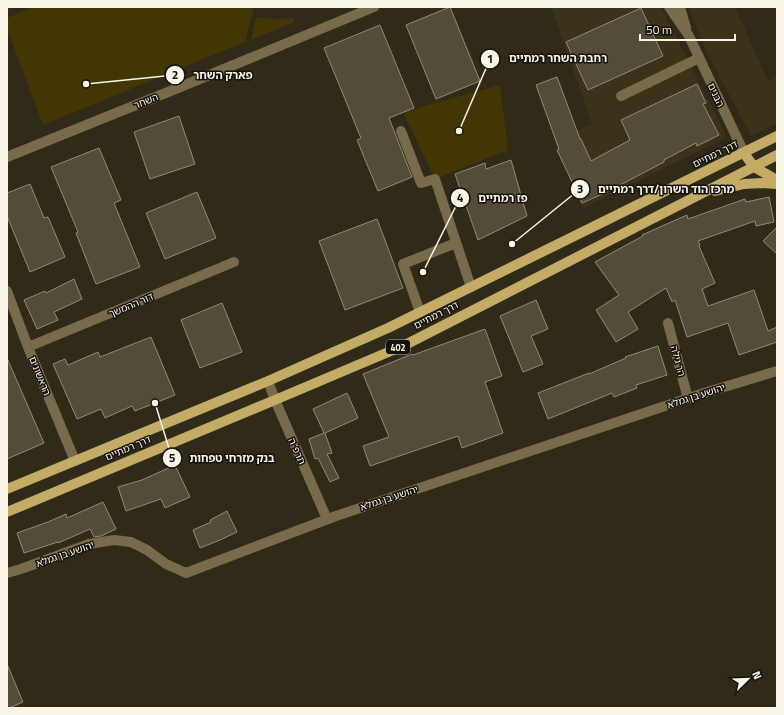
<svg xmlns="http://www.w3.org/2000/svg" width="784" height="715" font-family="'Titillium Web','Noto Sans Hebrew',sans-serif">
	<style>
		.built { fill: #3b3219 }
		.green { fill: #443504 }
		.building { fill: #534c39; stroke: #928a75 }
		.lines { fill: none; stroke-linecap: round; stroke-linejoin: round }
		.minor { stroke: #776b4b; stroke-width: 10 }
		.major { stroke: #c4ab66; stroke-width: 10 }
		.labels { text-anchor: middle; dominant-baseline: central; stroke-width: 3; stroke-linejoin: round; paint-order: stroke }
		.shield { fill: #15130b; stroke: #b5b1a6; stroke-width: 1 }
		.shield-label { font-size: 9px; font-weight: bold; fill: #f9f5e9 }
		.street-label { font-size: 10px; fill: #f9f5e9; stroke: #15130b }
		.leader { fill: none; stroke: #f9f5e9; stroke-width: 1.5 }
		.callout-dot { fill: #f9f5e9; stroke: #15130b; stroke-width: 1.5 }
		.mark-label { font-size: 12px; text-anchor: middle; font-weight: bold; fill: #111 }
		.callout-label { font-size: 11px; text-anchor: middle; font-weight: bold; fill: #f9f5e9; stroke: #15130b; stroke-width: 3; stroke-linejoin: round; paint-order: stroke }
	</style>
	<rect width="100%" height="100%" fill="#302a18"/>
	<path class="built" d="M551 7H661L727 137 582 209 554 141 592 124Z
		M689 7H735L768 81 777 77V123L751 136 702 43Z"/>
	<path class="green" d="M33 7H254L245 42 43 125 7 29V18Z
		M256 17 274 19 293 18 294 22 251 40Z
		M500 85 508 150 435 179 403 112Z"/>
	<path class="building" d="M450 7 480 81 436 99 406 25Z
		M641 8 663 56 588 90 566 42Z
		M380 25 414 108 389 118 412 177 378 191 357 140 361 138 324 48Z
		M557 77 580 139H581L591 161 630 140 621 120 697 84 706 103 703 104 719 135 697 146 696 143 664 160V162L641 174 605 193 582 203 557 150 559 149 536 85Z
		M179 116 195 164 150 179 134 132Z
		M99 148 121 200 114 203 140 267 96 284 76 233 78 232 51 167Z
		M511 160 527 216 478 240 455 174 485 163 486 169Z
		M30 184 44 218 48 217 65 257 30 272 7 216V193Z
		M197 192 216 238 165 259 146 213Z
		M769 197 774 222 756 226 755 221 698 241 700 245 699 246 715 283 702 289 708 306 754 290 768 331 777 327V342L739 355 728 323 687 337 675 300 672 302 666 288 628 312 638 329 616 342 596 310 619 295 595 262 643 236 642 235 687 215 688 219 745 199 746 202Z
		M377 219 403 288 345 310 319 241Z
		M777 227V254L763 241Z
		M74 279 82 299 54 312 58 320 37 329 24 300 45 291 46 293Z
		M536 300 548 329 531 336 543 364 523 372 500 316Z
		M222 303 242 352 200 368 181 320Z
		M485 329 502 376 485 382 503 433 462 448 458 436 370 466 363 446 389 437 363 374 412 354 413 355Z
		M151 337 175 395 135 411 132 406 105 418 101 409 77 419 53 364 65 359 68 365 98 352 100 357Z
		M658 346 667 375 636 385 637 388 614 397 612 393 548 419 538 393 589 373V374L626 358 625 357Z
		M7 358 44 443 7 459Z
		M347 393 358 418 325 433 332 453 327 454 339 478 330 482 318 458 315 459 309 439 324 433 313 409Z
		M175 465 190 497 165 508 161 499 126 511 118 487 142 480Z
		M103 502 116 529 101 536 94 537 90 529 58 543V542L24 553 17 533 48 522 66 514 67 518Z
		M227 511 237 532 220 540 200 548 193 530 211 522 210 520Z
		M7 664 23 702 9 708H7Z"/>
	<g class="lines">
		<path class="minor" d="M669 7 689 36 744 153
			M680 7 686 28
			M621 96 699 58
			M401 131 421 183 435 179 471 287
			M7 157 178 88 374 7
			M7 291 28 347 75 461
			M420 312 403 264 456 243
			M668 323 688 399
			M28 347 234 262
			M268 381 275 400 327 519
			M7 573 21 569 89 544 114 540 131 542 147 550 166 564 186 573 336 516 704 393 777 371"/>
		<path class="major" d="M744 153 754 167 777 180
			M715 191 744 184 762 183 777 184
			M7 489 268 381 388 328 777 136
			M7 512 275 400 405 345 777 155"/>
	</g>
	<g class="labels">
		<rect class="shield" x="386" y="340" width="24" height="14" rx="3"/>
		<g class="shield-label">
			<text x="398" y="347">402</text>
		</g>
		<g class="street-label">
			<text transform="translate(716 95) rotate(65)">הבנים</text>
			<text transform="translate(146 101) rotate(-22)">השחר</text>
			<text transform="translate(715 154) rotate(-26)">דרך רמתיים</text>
			<text transform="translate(131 305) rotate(-23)">דור ההמשך</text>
			<text transform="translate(436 315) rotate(-27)">דרך רמתיים</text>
			<text transform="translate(678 361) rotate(75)">הר גילה</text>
			<text transform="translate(40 376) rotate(68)">הראשונים</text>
			<text transform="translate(696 396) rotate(-18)">יהושע בן גמלא</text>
			<text transform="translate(128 448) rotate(-23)">דרך רמתיים</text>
			<text transform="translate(297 451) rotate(66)">תרפ"ה</text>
			<text transform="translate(389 498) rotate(-18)">יהושע בן גמלא</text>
			<text transform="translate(65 554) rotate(-19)">יהושע בן גמלא</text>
		</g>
	</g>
	<path class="leader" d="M459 131L490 59M86 84L175 75M512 244L580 189M423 272L460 198M155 403L172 458"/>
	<g class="callout-dot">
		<circle cx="459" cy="131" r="4"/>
		<circle cx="86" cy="84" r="4"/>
		<circle cx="512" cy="244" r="4"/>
		<circle cx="423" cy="272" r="4"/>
		<circle cx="155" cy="403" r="4"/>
		<circle cx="490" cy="59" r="10"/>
		<circle cx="175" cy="75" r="10"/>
		<circle cx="580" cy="189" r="10"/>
		<circle cx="460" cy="198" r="10"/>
		<circle cx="172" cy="458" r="10"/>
	</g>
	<g class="mark-label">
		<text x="490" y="63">1</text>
		<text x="175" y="79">2</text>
		<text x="580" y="193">3</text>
		<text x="460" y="202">4</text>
		<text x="172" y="462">5</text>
	</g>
	<g class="callout-label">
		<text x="558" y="62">רחבת השחר רמתיים</text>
		<text x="223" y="79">פארק השחר</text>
		<text x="666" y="193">מרכז הוד השרון/דרך רמתיים</text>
		<text x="503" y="202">פז רמתיים</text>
		<text x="232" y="462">בנק מזרחי טפחות</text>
	</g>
	<rect width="784" height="715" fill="none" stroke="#f9f5e9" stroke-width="16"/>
	<g transform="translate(748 679) rotate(67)" stroke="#15130b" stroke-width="3" paint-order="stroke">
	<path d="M0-3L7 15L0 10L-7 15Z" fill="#f9f5e9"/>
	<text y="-6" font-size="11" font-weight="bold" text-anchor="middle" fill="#f9f5e9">N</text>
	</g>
	<path d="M640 34v6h95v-6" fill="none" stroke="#f9f5e9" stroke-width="2"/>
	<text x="646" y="34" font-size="12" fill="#f9f5e9" stroke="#15130b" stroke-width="3" paint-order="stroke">50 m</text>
</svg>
